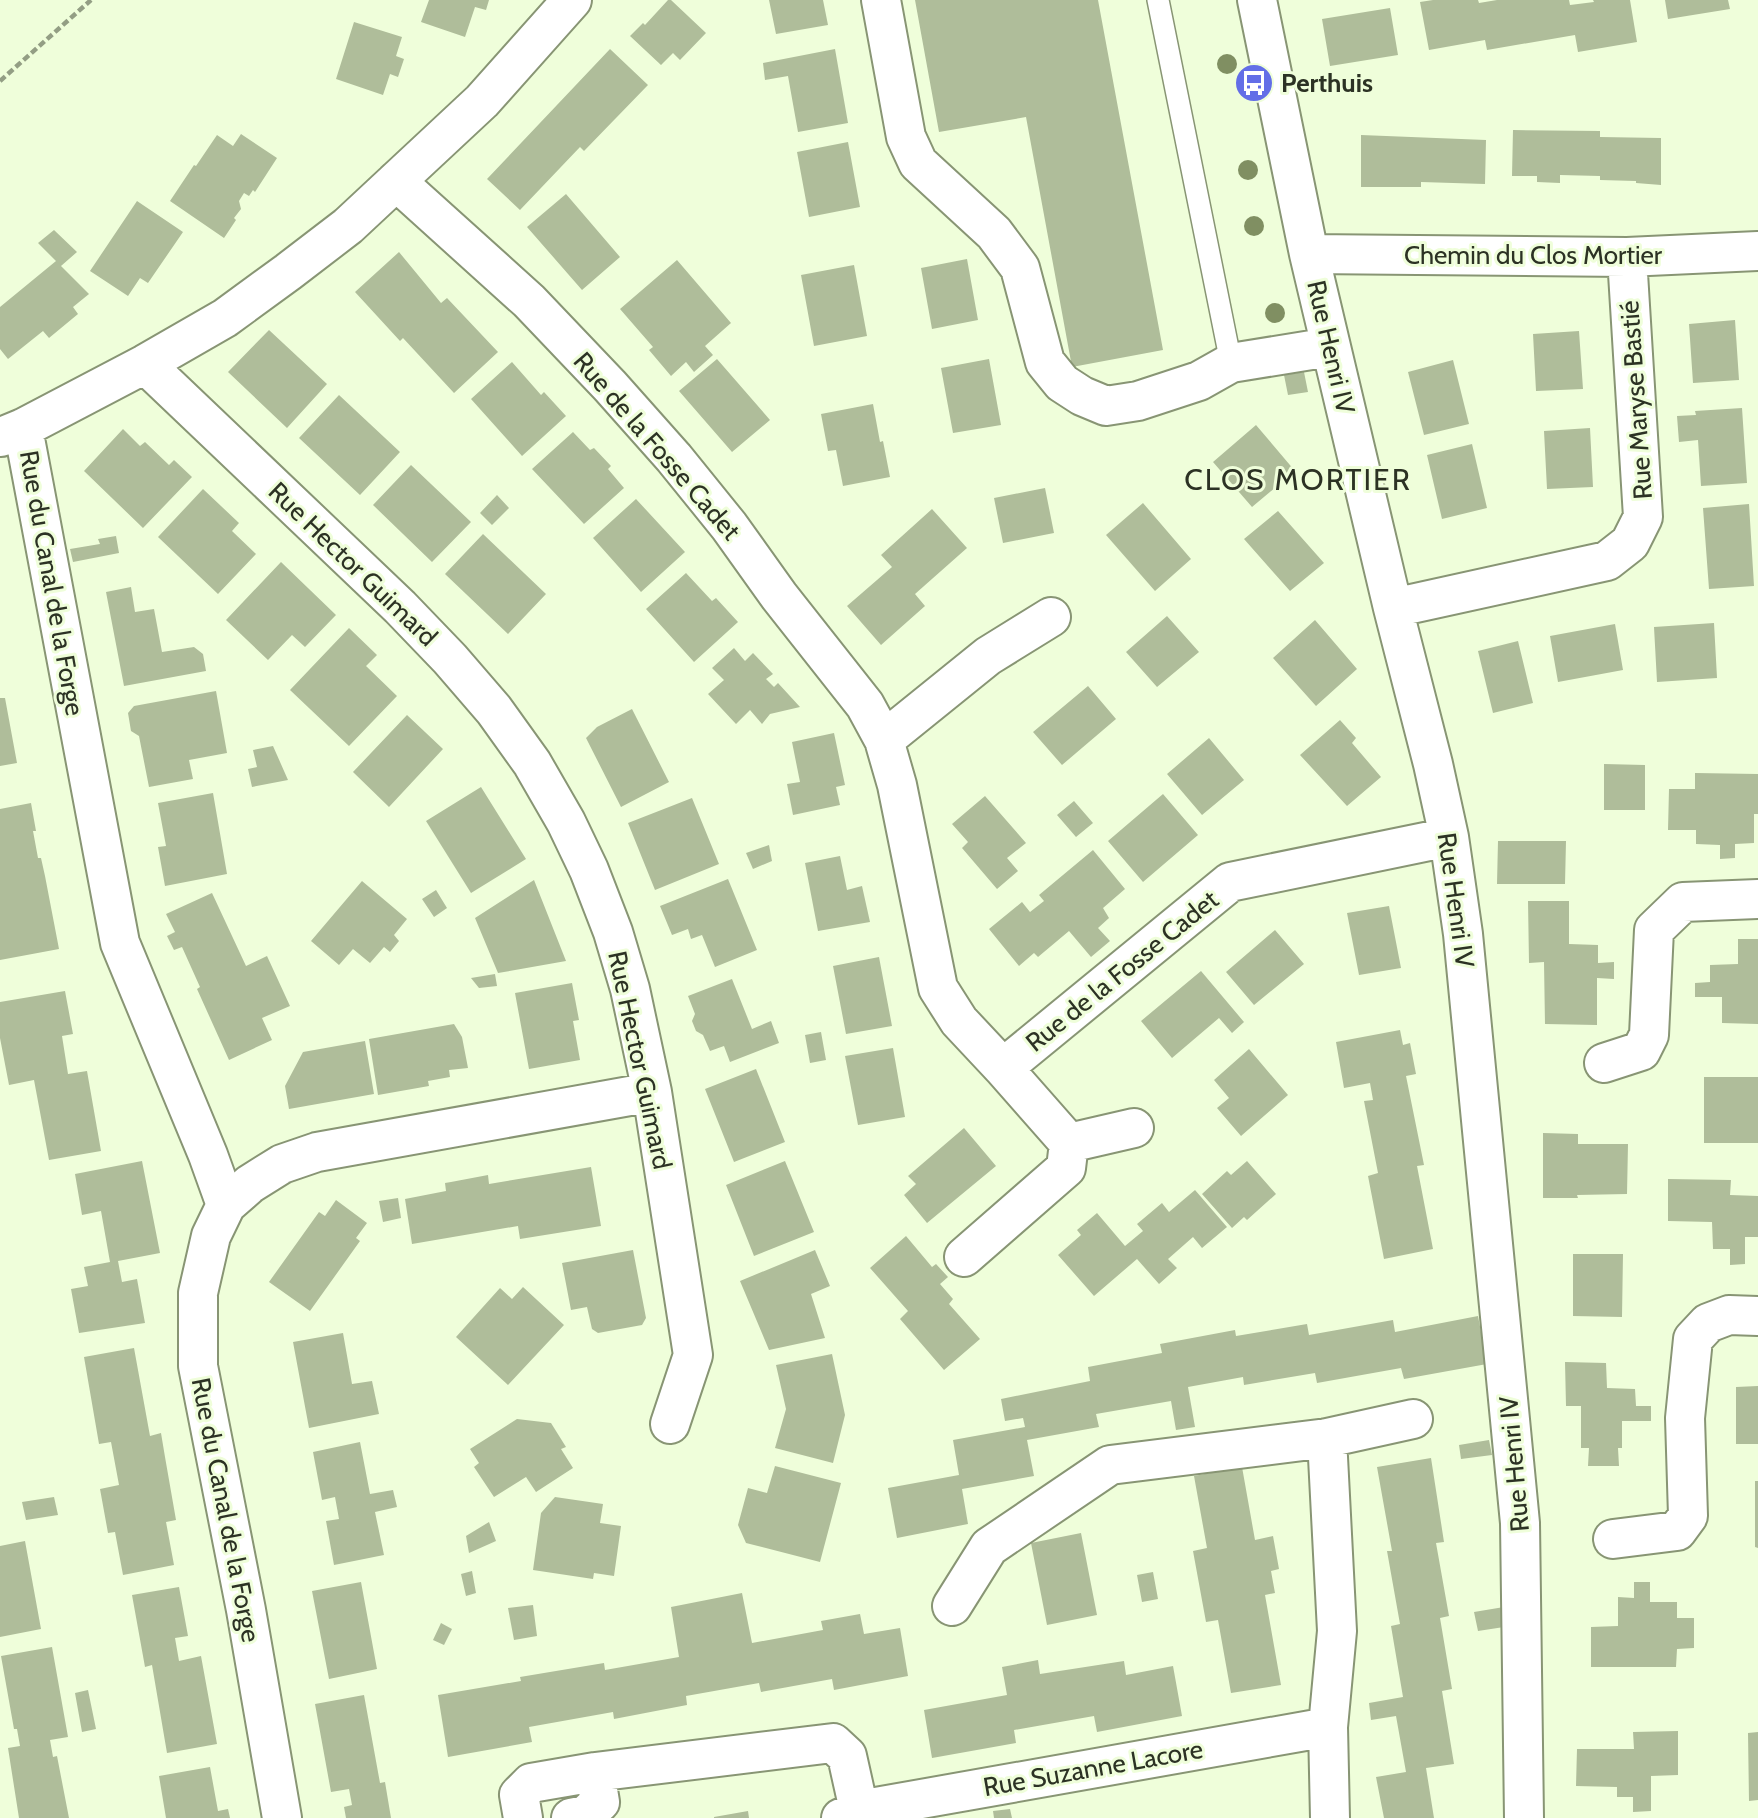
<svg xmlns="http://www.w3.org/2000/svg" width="1758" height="1818" font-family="Cabin,sans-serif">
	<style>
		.building { fill: #afbd9a }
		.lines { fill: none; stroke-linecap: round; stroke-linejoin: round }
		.service-casing { stroke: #889574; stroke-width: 24 }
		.minor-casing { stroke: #889574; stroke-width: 42 }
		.path { stroke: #939e84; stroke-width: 4.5; stroke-dasharray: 7 3.5; stroke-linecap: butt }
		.service { stroke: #fff; stroke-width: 21 }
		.minor { stroke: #fff; stroke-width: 38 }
		.tree { fill: #808f62 }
		.labels { text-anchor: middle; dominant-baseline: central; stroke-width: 6; stroke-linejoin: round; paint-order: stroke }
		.poi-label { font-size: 26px; font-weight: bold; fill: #2c3224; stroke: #effeda; text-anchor: start }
		.street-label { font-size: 26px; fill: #2c3224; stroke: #effeda }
		.quarter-label { font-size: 30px; letter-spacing: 2px; fill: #2c3224; stroke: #effeda }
	</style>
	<rect width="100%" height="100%" fill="#effeda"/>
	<path class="building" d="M429 0H489L486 10 475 7 465 37 421 22Z
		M668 0H671L706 33 680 60 673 53 661 65 630 36 643 23 645 25Z
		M769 0H823L828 25 776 34Z
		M915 0H1098L1163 350 1072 367 1026 117 939 132Z
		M1433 0H1478L1479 3 1497 0H1569L1570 5 1594 2 1593 0H1630L1637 42 1578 52 1575 35 1487 50 1485 40 1429 50 1420 2Z
		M1665 0H1728L1730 9 1668 19Z
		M1390 8 1398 55 1330 66 1322 19Z
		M354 22 402 37 396 56 404 59 398 77 390 74 383 95 336 79Z
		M610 49 648 85 584 151 580 147 520 210 487 179Z
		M835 49 848 123 798 132 788 76 765 80 763 63Z
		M1513 130 1600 131V137L1661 138V185L1636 183V181L1600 180V176L1560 175V183L1537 182V176H1512Z
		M241 134 277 158 255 192 253 190 249 196 244 193 239 201 241 209 234 218 236 220 224 238 170 201 194 165 196 166 217 135 233 146Z
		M1361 135 1486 140 1485 184 1421 182V187H1361Z
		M848 142 860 207 809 217 797 152Z
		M566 194 620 257 582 290 527 227Z
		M137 201 183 232 148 283 140 278 128 296 90 271Z
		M54 230 77 252 61 266 89 294 73 307 78 314 49 338 43 331 8 359 0 349V307L56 261 38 243Z
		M399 252 441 303 447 298 498 352 454 393 403 338 400 341 355 292Z
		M967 259 978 320 932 329 921 268Z
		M677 260 731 323 705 346 713 355 694 372 686 362 671 376 649 350 653 347 620 309Z
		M854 265 867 336 814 346 801 275Z
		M1735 320 1739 380 1693 383 1689 324Z
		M269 330 327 384 287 428 228 372Z
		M1579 331 1583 389 1536 391 1533 334Z
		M717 359 770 420 732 452 679 391Z
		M989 359 1001 425 953 433 941 368Z
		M1453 360 1469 424 1424 435 1408 372Z
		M512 362 541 395 544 392 566 416 522 456 471 399Z
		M1304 372 1308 392 1288 395 1284 375Z
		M339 395 400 452 360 495 299 438Z
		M873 404 880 442 883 441 890 477 843 486 836 450 828 451 821 414Z
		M1742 408 1747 483 1701 486 1698 440 1679 442 1677 416 1696 415 1695 411Z
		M1256 425 1295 471 1252 507 1213 462Z
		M1590 428 1593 487 1547 489 1544 431Z
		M123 429 140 446 145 442 169 465 174 460 192 477 143 528 84 471Z
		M573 432 590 450 594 448 611 466 608 469 624 488 584 524 532 469Z
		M1472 444 1487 508 1442 519 1427 455Z
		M411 465 471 522 432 562 373 505Z
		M1045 488 1054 533 1003 543 994 498Z
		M203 489 239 523 232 531 256 554 218 594 158 537Z
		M497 495 509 508 492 525 480 513Z
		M636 499 685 552 641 592 593 538Z
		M1143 503 1191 559 1155 591 1106 535Z
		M1749 504 1754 586 1709 589 1703 508Z
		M932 509 967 548 915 594 925 606 881 645 847 606 892 567 881 555Z
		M1278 511 1324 563 1290 591 1244 539Z
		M483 534 546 594 508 634 445 574Z
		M116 536 119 553 73 562 70 549 100 544 98 539Z
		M281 562 336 615 305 647 292 635 268 660 226 620Z
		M686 573 712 601 716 598 738 622 694 662 646 609Z
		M131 587 135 612 154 609 162 652 194 647 203 654 206 671 124 686 106 592Z
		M1167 616 1199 652 1157 687 1126 652Z
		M1315 620 1357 669 1316 706 1273 658Z
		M1714 623 1717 678 1657 682 1654 627Z
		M1615 624 1623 670 1558 682 1550 636Z
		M349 628 377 655 366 666 397 696 349 746 290 690Z
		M1518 641 1533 703 1493 713 1478 651Z
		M734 648 745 661 753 653 773 674 766 679 774 687 778 683 800 707 770 714 762 724 750 710 736 724 708 694 724 680 712 668Z
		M1088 686 1116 719 1062 765 1033 732Z
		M216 691 227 753 189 760 193 779 149 787 139 736 131 731 128 713 134 706Z
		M0 698H5L17 763 0 766Z
		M632 709 669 782 621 807 586 738 597 727Z
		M407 715 443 749 389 807 353 772Z
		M1340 720 1356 738 1352 743 1381 777 1347 806 1300 755Z
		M834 733 845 785 836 787 840 805 793 815 787 784 800 782 792 742Z
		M1209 738 1244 780 1202 815 1167 774Z
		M273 746 288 780 252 787 248 769 257 767 253 750Z
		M1604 764 1645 765V810H1604Z
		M1695 773 1758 774V814H1754V843L1735 844V858L1720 859V845L1696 844V830H1668L1669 789H1695Z
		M481 787 526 859 471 893 426 821Z
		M213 793 227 874 165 886 158 847 166 846 158 803Z
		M1163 794 1198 835 1143 882 1108 841Z
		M985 796 1026 843 1007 858 1018 871 997 889 962 848 968 842 952 824Z
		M692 798 719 864 655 890 628 823Z
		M1074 801 1093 823 1076 837 1057 815Z
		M31 803 36 831H33L38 858H41L45 876 59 949 0 960V809Z
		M1498 841H1566L1565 884H1497Z
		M769 845 772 861 753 869 746 853Z
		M1093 850 1125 889 1103 908 1109 918 1098 928 1110 941 1091 957 1069 931 1038 957 1034 953 1019 966 989 929 1022 902 1030 912 1044 901 1039 895Z
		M840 856 847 890 862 886 870 922 818 931 805 863Z
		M728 879 757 950 715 967 702 935 691 939 688 929 672 935 660 906Z
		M534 880 566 961 498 973 475 918Z
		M362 881 407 919 394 935 399 941 390 952 384 947 370 963 353 949 339 965 311 941Z
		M436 890 447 908 434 917 422 899Z
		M212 893 246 966 267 956 290 1006 262 1018 272 1040 229 1060 197 989 200 987 182 947 174 950 167 936 175 932 166 914Z
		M1528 901H1569V944L1598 945V963L1614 962V979L1597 978V1025L1545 1024 1544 962 1529 963Z
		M1389 906 1401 968 1359 975 1347 913Z
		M1275 930 1304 964 1254 1005 1226 972Z
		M1738 939H1758V1024L1722 1023V997H1695V983L1710 982V965L1738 964Z
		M879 957 892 1026 846 1034 833 966Z
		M1201 971 1244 1022 1232 1033 1219 1018 1172 1058 1141 1021Z
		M495 974 497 986 479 988 471 978Z
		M732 979 752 1029 771 1021 779 1043 730 1062 724 1046 710 1051 703 1035 696 1031 692 1021 695 1014 688 996Z
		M572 983 579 1020 573 1021 580 1060 529 1069 515 993Z
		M65 991 73 1034 62 1036 68 1074 87 1071 101 1151 49 1160 34 1080 9 1085 0 1038V1002Z
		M454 1024 462 1037 468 1068 449 1070 450 1077 428 1081 429 1086 378 1095 369 1039Z
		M1400 1030 1403 1045 1410 1043 1416 1074 1406 1076 1424 1165 1417 1166 1433 1249 1384 1259 1368 1176 1378 1173 1364 1101 1373 1100 1370 1083 1344 1088 1336 1042Z
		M821 1032 826 1060 810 1063 805 1035Z
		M365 1041 374 1094 289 1109 285 1086 303 1052Z
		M893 1048 905 1117 858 1125 845 1056Z
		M1249 1049 1288 1095 1241 1136 1217 1108 1229 1098 1214 1080Z
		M756 1069 785 1142 734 1162 705 1089Z
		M1704 1077H1758V1143H1704Z
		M964 1128 996 1166 927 1223 904 1195 916 1184 908 1176Z
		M1543 1133 1578 1134V1144H1628L1627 1194 1577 1195 1578 1198H1543Z
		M142 1161 160 1253 118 1261 122 1282 137 1279 145 1323 79 1333 71 1289 88 1286 84 1267 110 1262 101 1211 82 1215 75 1174Z
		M785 1161 814 1232 754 1256 726 1185Z
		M1247 1161 1276 1194 1247 1220 1244 1217 1232 1228 1202 1194 1227 1171 1231 1175Z
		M591 1167 601 1226 520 1239 518 1226 412 1244 405 1199 446 1191 445 1183 451 1182 488 1175 489 1184Z
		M1668 1179 1731 1180 1730 1195 1758 1196V1237H1745V1264L1730 1265V1249H1713L1712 1222 1668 1221Z
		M1195 1190 1227 1227 1202 1248 1193 1237 1168 1259 1177 1268 1159 1284 1137 1259 1094 1296 1058 1255 1081 1235 1077 1230 1097 1213 1125 1246 1143 1231 1137 1224 1162 1203 1169 1212Z
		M398 1198 401 1218 383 1222 379 1201Z
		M336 1200 367 1223 356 1238 360 1241 310 1311 269 1282 319 1212 325 1216Z
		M906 1236 932 1267 936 1264 948 1277 940 1284 953 1299 949 1304 980 1339 944 1370 900 1319 908 1311 870 1268Z
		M633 1250 646 1318 642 1325 598 1333 592 1329 587 1307 571 1310 562 1263Z
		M815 1250 830 1286 811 1294 825 1338 769 1350 740 1281Z
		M1573 1254H1623L1622 1317 1573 1316Z
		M523 1287 564 1325 508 1385 456 1337 500 1288 512 1299Z
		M1478 1316 1487 1364 1404 1379 1401 1368 1317 1383 1315 1373 1244 1385 1243 1377 1188 1387 1195 1427 1176 1430 1171 1401 1096 1414 1099 1427 1027 1440 1034 1476 962 1489 968 1524 897 1538 888 1488 959 1475 953 1440 1025 1427 1023 1418 1005 1421 1001 1399 1090 1381 1088 1367 1162 1353 1160 1344 1235 1330 1236 1336 1307 1324 1309 1335 1393 1320 1395 1332Z
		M343 1333 352 1384 372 1381 379 1414 309 1428 293 1342Z
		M134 1348 150 1436 161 1433 165 1457 176 1520 166 1522 174 1565 123 1575 115 1532 108 1533 100 1489 119 1485 111 1442 99 1444 84 1357Z
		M832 1354 845 1415 833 1463 775 1448 786 1409 776 1365Z
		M1565 1362 1606 1363 1607 1388 1635 1389 1636 1406H1651V1421H1622V1448H1618L1619 1466H1588L1589 1448H1581V1406H1566Z
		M1758 1386V1444H1736V1387Z
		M517 1419 551 1423 566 1447 561 1449 573 1468 536 1492 526 1477 494 1497 474 1467 479 1463 470 1449Z
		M1489 1440 1492 1455 1461 1459 1459 1445Z
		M360 1442 370 1494 393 1490 397 1507 375 1512 384 1555 334 1565 326 1521 339 1519 335 1497 322 1500 313 1452Z
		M1431 1458 1444 1542 1436 1543 1449 1616 1440 1618 1452 1689 1442 1691 1454 1764 1426 1768 1434 1818H1384L1376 1777 1406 1772 1396 1716 1371 1720 1369 1703 1403 1697 1391 1626 1400 1624 1387 1551H1392L1377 1467Z
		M775 1466 841 1483 820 1562 746 1543 738 1525 748 1488 767 1493Z
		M1242 1467 1255 1540 1273 1536 1279 1569 1271 1571 1275 1593 1265 1595 1281 1685 1231 1693 1218 1620 1206 1622 1193 1551 1207 1548 1194 1476Z
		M1755 1481H1758V1548L1755 1547Z
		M54 1497 58 1515 26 1520 22 1502Z
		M555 1497 603 1504 600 1523 621 1526 614 1576 594 1573 593 1579 533 1570 541 1513Z
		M489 1522 496 1541 469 1553 466 1536Z
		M1081 1533 1097 1615 1047 1625 1031 1543Z
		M25 1541 41 1629 0 1637V1546Z
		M472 1571 476 1593 466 1596 461 1574Z
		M1153 1572 1158 1599 1142 1602 1137 1575Z
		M361 1582 377 1669 329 1679 312 1591Z
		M1634 1582H1650V1602H1677V1618H1694V1648L1677 1649 1676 1667H1591V1627L1618 1626V1597L1634 1598Z
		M179 1587 188 1636 175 1638 179 1661 201 1656 217 1744 167 1753 152 1665 145 1667 132 1595Z
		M742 1593 752 1643 823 1630 821 1621 860 1614 864 1634 900 1628 908 1676 834 1690 832 1679 761 1692 759 1683 686 1696 687 1705 614 1719 613 1712 529 1727 532 1742 448 1757 438 1695 521 1681 520 1677 604 1663 605 1670 679 1657 671 1607Z
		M533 1605 537 1636 514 1640 508 1608Z
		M1504 1607V1627L1478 1631 1474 1612Z
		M441 1623 452 1629 444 1645 433 1640Z
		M52 1647 68 1737 50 1740 53 1757 57 1756 69 1818H19L8 1748 20 1746 17 1729H14L1 1656Z
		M1038 1660 1040 1674 1124 1661 1126 1675 1173 1666 1182 1716 1097 1732 1094 1716 1014 1730 1016 1743 932 1758 924 1710 1007 1695 1002 1667Z
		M88 1690 96 1729 82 1732 75 1693Z
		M364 1695 380 1783 385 1782 391 1818H346L344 1807 352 1805 349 1789 331 1792 315 1704Z
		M1678 1731V1775L1651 1776V1811L1633 1812V1797H1617V1787L1576 1786 1577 1749H1634L1633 1732Z
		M1758 1732V1800L1749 1801 1748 1733Z
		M210 1767 218 1811 228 1809 230 1818H166L159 1776Z
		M1010 1809 1012 1818H994L993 1811Z
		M748 1811 749 1818H714V1817Z"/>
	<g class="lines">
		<defs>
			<path id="service" d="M1158 0 1231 363"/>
			<path id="minor" d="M881 0 906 137 918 163 994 233 1020 268 1045 362 1062 383 1082 396 1106 406 1138 401 1199 381 1231 363 1330 347
				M1257 0 1309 254 1393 608 1433 764 1449 837 1463 934 1520 1523 1524 1818
				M396 181 529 301 610 386 674 458 729 526 779 596 865 705 884 740 897 785 938 988 959 1021 1003 1068
				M1309 254 1627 257 1758 251
				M145 364 400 607 450 659 494 710 532 763 566 822 589 870 613 932 630 989 652 1092 693 1355 670 1424
				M23 428 120 943 208 1155 226 1205
				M1 437 23 428 145 364 225 318 288 272 348 226 482 101 572 0
				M1393 608 1607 561 1630 543 1643 517 1627 257
				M884 740 988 656 1051 617
				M1604 1063 1641 1051 1649 1035 1654 930 1683 902 1758 899
				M1069 1143 1134 1128
				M964 1257 1066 1168 1069 1143 1003 1068 1230 882 1449 837
				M1327 1438 1337 1631 1328 1727 1330 1818
				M1613 1539 1677 1531 1688 1516 1685 1418 1693 1339 1708 1323 1729 1315 1758 1316
				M952 1606 989 1547 1110 1465 1327 1438 1413 1419
				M282 1818 246 1610 198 1366V1293L211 1236 226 1205 250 1184 282 1164 317 1152 652 1092
				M523 1818 519 1795 531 1783 595 1772 833 1743 847 1756 859 1810
				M571 1818 586 1815 600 1802 595 1772
				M841 1818 859 1810 1328 1727"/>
		</defs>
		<use href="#service" class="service-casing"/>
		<use href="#minor" class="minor-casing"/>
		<path class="path" d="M0 81 91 0"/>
		<use href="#service" class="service"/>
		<use href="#minor" class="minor"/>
	</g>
	<g class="tree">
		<circle cx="1227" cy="64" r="10"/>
		<circle cx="1248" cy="170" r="10"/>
		<circle cx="1254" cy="226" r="10"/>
		<circle cx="1275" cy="313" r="10"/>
	</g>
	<defs>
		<symbol id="bus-disc" viewBox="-11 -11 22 22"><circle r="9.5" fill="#636ee7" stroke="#effeda"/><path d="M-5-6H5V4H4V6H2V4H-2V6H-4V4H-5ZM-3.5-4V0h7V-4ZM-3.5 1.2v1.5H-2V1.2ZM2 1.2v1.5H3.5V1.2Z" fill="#fff"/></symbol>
	</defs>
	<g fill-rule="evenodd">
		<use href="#bus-disc" x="1232" y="61" width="44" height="44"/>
	</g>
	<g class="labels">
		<g class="poi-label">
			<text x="1281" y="83">Perthuis</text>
		</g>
		<g class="street-label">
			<text x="1533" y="255">Chemin du Clos Mortier</text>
			<text transform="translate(1331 347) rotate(77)">Rue Henri IV</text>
			<text transform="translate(1636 400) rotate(-94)">Rue Maryse Bastié</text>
			<text transform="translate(657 446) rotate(49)">Rue de la Fosse Cadet</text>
			<text transform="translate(353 564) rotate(44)">Rue Hector Guimard</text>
			<text transform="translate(52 583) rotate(80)">Rue du Canal de la Forge</text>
			<text transform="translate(1456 900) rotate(82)">Rue Henri IV</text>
			<text transform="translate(1122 971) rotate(-39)">Rue de la Fosse Cadet</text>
			<text transform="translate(640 1060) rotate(78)">Rue Hector Guimard</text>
			<text transform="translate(1514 1464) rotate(-95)">Rue Henri IV</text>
			<text transform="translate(226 1510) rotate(79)">Rue du Canal de la Forge</text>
			<text transform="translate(1093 1768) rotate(-10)">Rue Suzanne Lacore</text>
		</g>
		<g class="quarter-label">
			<text x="1298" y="479">CLOS MORTIER</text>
		</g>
	</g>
</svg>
